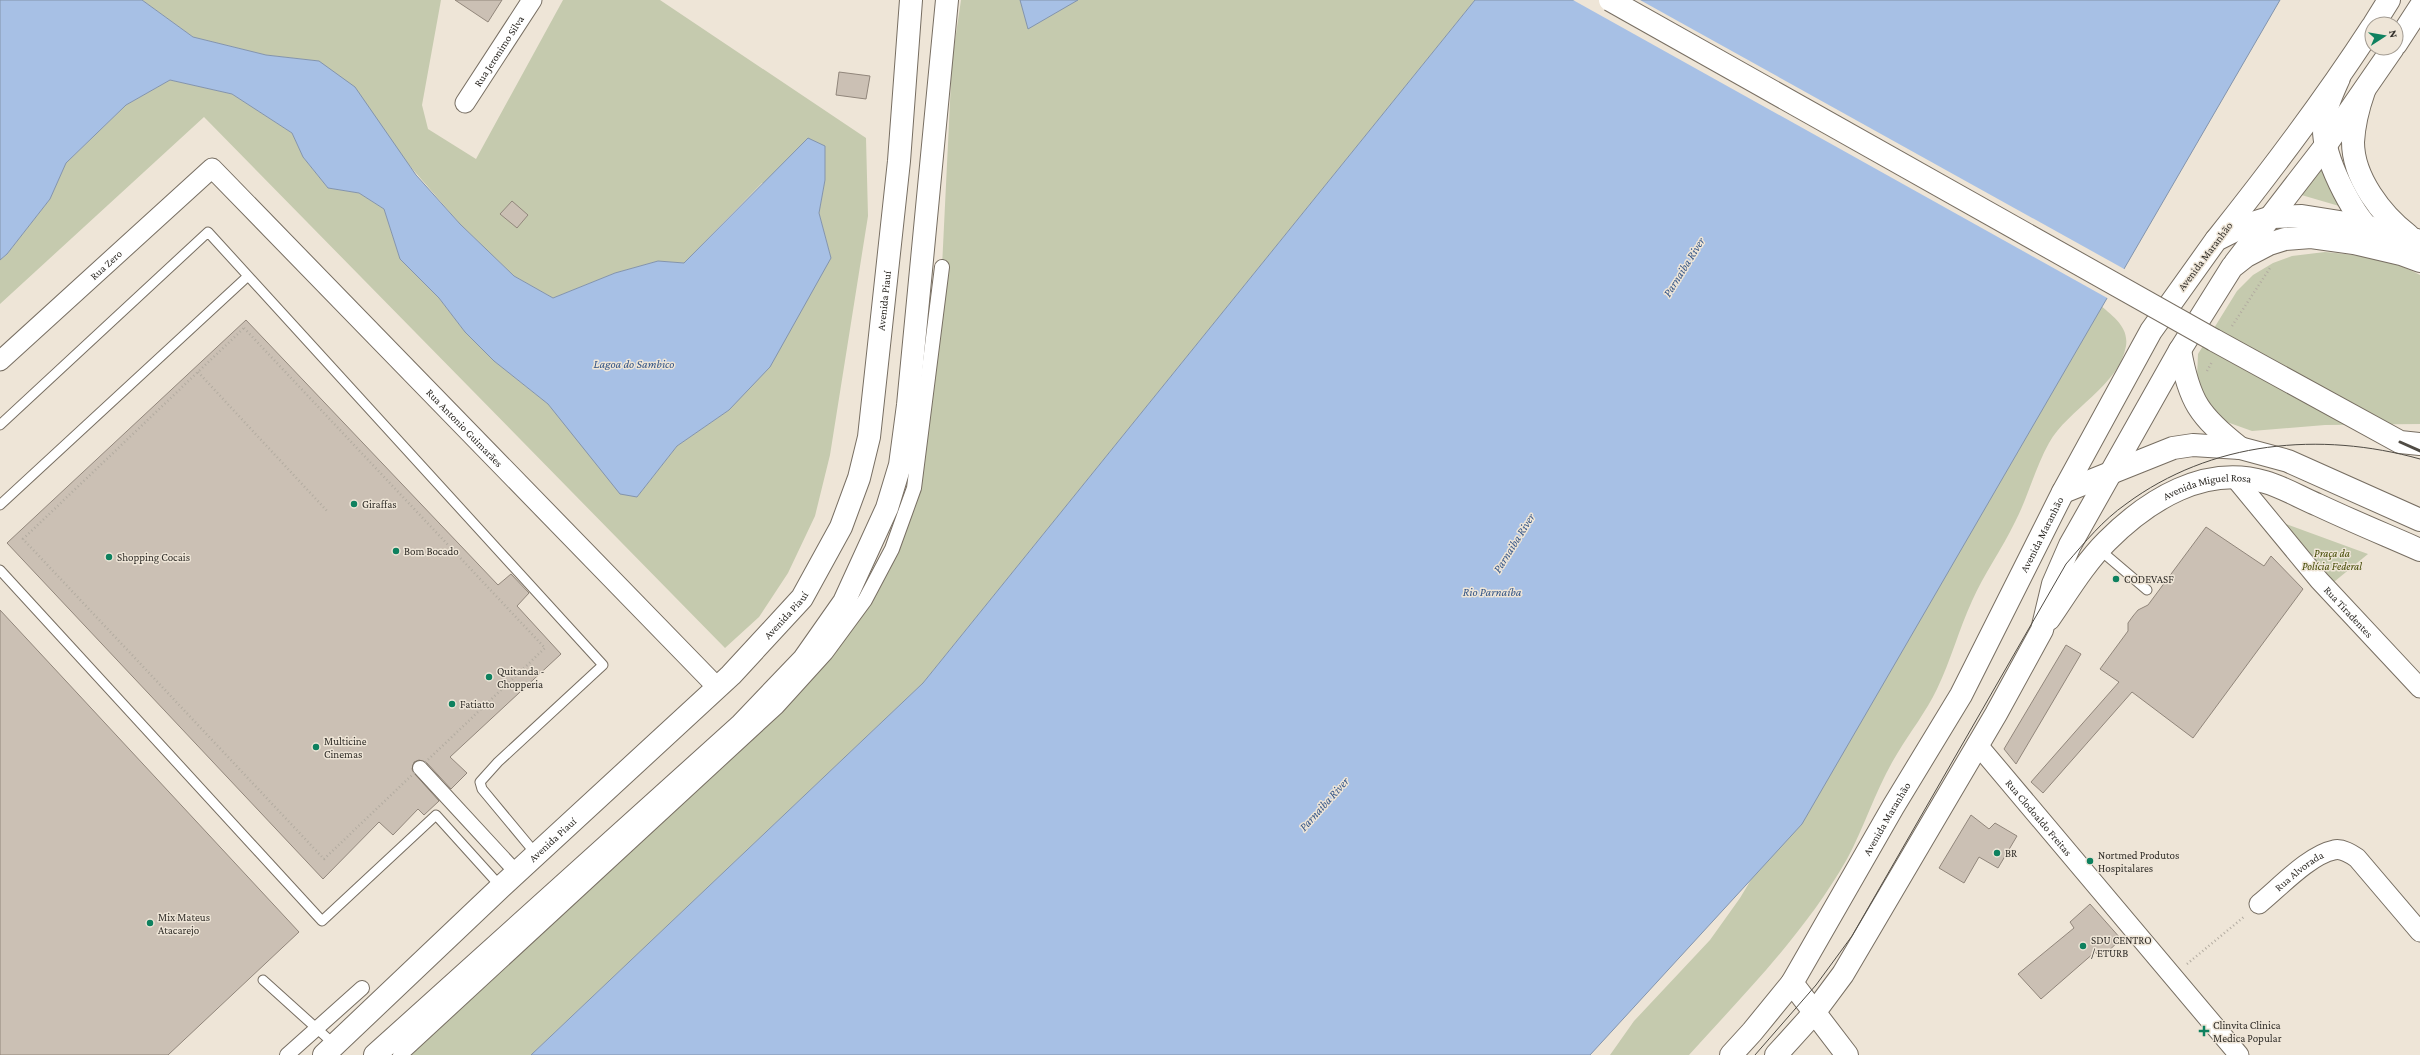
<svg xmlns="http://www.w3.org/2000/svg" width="2420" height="1055" font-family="'Crimson Pro',serif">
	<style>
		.green { fill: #c5caae }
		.water { fill: #a7c0e5; stroke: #8394ac }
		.pier { fill: #eee5d7 }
		.building { fill: #cbc0b4; stroke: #91867b }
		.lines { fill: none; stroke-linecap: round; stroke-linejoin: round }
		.service-casing { stroke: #776e62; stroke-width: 11 }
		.pedestrian-casing { stroke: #776e62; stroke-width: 16 }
		.minor-casing { stroke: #776e62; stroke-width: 21 }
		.secondary-casing { stroke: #776e62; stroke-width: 24 }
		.primary-casing { stroke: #776e62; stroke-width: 24 }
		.path { stroke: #b2aba0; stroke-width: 2.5; stroke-dasharray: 1 3; stroke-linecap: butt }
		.service { stroke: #fff; stroke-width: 9 }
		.pedestrian { stroke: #fff; stroke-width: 14 }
		.minor { stroke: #fff; stroke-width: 19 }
		.secondary { stroke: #fff; stroke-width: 22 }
		.primary { stroke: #fff; stroke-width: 22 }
		.tram { stroke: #504c45; stroke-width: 1 }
		.rail { stroke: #504c45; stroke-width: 3 }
		.primary-bridge-casing { stroke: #776e62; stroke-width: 24; stroke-linecap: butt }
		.primary-bridge { stroke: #fff; stroke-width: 22 }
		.poi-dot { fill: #0e815f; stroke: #eee5d7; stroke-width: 1.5 }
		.labels { text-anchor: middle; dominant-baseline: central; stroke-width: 3; stroke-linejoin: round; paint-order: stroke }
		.street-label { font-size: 11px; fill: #302d28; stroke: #eee5d7 }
		.poi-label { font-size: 11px; fill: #302d28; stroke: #eee5d7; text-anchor: start }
		.park-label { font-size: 11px; font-style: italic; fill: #424800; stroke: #eee5d7 }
		.water-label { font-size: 12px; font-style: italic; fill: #345586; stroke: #eee5d7 }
	</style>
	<rect width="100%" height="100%" fill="#eee5d7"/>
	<path class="green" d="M142 0H441L422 105 428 129 476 159 563 0H660L866 138 868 216 830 455 815 516 788 573 759 617 725 648 204 117 0 304V260L7 254 50 199 66 163 126 105 170 80 232 94 292 133 303 157 328 188 359 193 384 209 400 259 439 298 465 332 494 361 548 404 580 442 637 497 677 446 729 410 831 258 819 213 825 180 762 183 684 263 658 261 615 273 553 298 514 276 460 224 319 61 266 55 193 37Z
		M961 0H1475L923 683 531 1055H400L865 600 914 488 942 267 952 61Z
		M2322 162 2346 208 2298 194Z
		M2325 252C2358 255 2391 259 2420 275V424L2325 425 2252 431 2224 421 2207 402 2197 377 2198 354 2237 291 2253 275 2273 263 2292 256Z
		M2098 303C2112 316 2129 326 2126 346 2119 386 2068 409 2049 443 2035 468 2028 497 2015 522 2002 549 1984 574 1972 601 1959 629 1951 660 1937 689 1926 712 1910 732 1897 754 1877 786 1865 826 1847 859 1805 933 1745 993 1689 1055H1610L1634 1021 1710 940 1740 898Z
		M2278 521 2368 554 2329 586Z"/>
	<path class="water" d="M0 0H142L193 37 266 55 319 61 355 87 416 175 460 224 514 276 553 298 615 273 658 261 684 263 808 138 825 146V180L819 213 831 258 770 367 729 410 677 446 637 497 620 494 548 404 494 361 465 332 439 298 400 259 384 209 359 193 328 188 303 157 292 133 232 94 170 80 126 105 66 163 50 199 7 254 0 260Z
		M1020 0H1078L1028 29Z
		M1475 0H2280L1802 824 1590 1055H531L923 683Z"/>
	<path class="pier" d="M1573 0H1640L2126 270 2109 299Z"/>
	<path class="building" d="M455 0H502L488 22Z
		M839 72 870 76 866 99 836 95Z
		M512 201 528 215 517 228 500 214Z
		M246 320 498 585 511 574 529 593 517 606 561 654 450 757 467 773 451 789 426 762 419 760 414 762 412 769 414 773 439 801 424 815 418 809 393 835 379 822 323 879 7 543Z
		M2206 527 2264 566 2271 556 2303 589 2193 738 2132 692 2043 793 2031 782 2119 682 2100 669 2128 631V623L2133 616 2138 610 2148 605Z
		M0 610 299 932 168 1055H0Z
		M2066 645 2081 654 2016 764 2004 749Z
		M1971 815 1989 829 1995 823 2017 836 1998 868 1979 857 1964 883 1939 868Z
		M2090 904 2121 939 2101 958 2095 952 2041 999 2018 974 2074 928 2070 922Z"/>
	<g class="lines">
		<defs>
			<path id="service" d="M0 425 208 232 603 665 498 762 480 782 482 789 536 854
				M0 505 248 276
				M2100 550 2147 590
				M0 570 322 921 436 815 501 887
				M263 980 335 1045"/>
			<path id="pedestrian" d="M420 768 517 873
				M287 1055 362 988
				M400 1055 777 707 826 653 865 600 892 549 914 488 942 267"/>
			<g id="minor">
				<path id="s1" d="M465 103 532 0"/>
				<path id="s2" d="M0 361 212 168 717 687"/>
				<path id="s3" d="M2234 477 2319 580 2420 688"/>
				<path id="s4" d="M1977 744 2239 1055"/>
				<path id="s5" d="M2259 904C2279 888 2309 855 2334 850 2342 848 2351 854 2357 858L2420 932"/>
			</g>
			<path id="secondary" d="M2374 24 2389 0
				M2396 44 2420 7
				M2216 240C2271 171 2324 101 2372 27
				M2235 263 2326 145 2393 48
				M1792 983 1847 1055"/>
			<g id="primary">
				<path d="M2339 78C2332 94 2324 110 2324 128 2323 157 2351 212 2372 232"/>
				<path d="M2364 91C2358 108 2354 124 2353 142 2353 178 2382 215 2408 235"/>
				<path d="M2214 340 2400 442 2420 444"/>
				<path d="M2180 350C2189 401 2199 416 2240 448"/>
				<path d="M2063 492 2173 448 2193 445 2240 448 2288 461 2420 520"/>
				<path id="s6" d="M2049 619C2067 593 2084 564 2107 541 2148 500 2205 464 2265 482 2283 487 2301 498 2318 505 2352 521 2386 535 2420 550"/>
				<path id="s7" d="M324 1055 501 887 731 675 802 598 841 527 859 478 869 437 899 161 911 0"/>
				<path d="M375 1055 740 726 804 659 844 602 887 508 900 465 908 405 947 0"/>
				<path id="s8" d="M1731 1055 1752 1032 1792 983 1893 807 1961 695 2063 492 2151 331 2216 240 2246 225 2272 217 2302 216 2365 226 2420 241"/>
				<path d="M1776 1055 1814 1013 1843 974 1996 714 2042 630 2053 584 2070 545 2180 350 2232 267 2246 256 2269 244 2285 239 2311 237 2354 243 2401 254 2420 261"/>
			</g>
		</defs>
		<use href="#service" class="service-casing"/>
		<use href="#pedestrian" class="pedestrian-casing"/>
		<use href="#minor" class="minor-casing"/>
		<use href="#secondary" class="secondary-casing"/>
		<use href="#primary" class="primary-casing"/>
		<path class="path" d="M2232 326 2270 268
			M244 328 545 648 324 859 23 539Z
			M2207 371 2212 362
			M198 372 328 512
			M2187 964 2245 916"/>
		<use href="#service" class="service"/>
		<use href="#pedestrian" class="pedestrian"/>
		<use href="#minor" class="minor"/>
		<use href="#secondary" class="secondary"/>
		<use href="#primary" class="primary"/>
		<path class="tram" d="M1755 1055 1816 985 1852 936 2066 564C2085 542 2103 520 2126 504 2211 441 2320 431 2420 459"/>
		<path class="rail" d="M2400 442 2420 451"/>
		<defs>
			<path id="primary-bridge" d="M1610 0 2214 340"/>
		</defs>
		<use href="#primary-bridge" class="primary-bridge-casing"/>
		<use href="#primary-bridge" class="primary-bridge"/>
	</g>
	<g class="poi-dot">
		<circle cx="354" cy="504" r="4"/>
		<circle cx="396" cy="551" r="4"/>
		<circle cx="109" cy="557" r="4"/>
		<circle cx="2116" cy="579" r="4"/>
		<circle cx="489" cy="677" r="4"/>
		<circle cx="452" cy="704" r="4"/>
		<circle cx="316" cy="747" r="4"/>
		<circle cx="1997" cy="853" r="4"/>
		<circle cx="2090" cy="861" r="4"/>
		<circle cx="150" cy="923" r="4"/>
		<circle cx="2083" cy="946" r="4"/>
		<path d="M2202 1025h4v4h4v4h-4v4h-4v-4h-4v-4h4z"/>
	</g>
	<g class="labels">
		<g class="street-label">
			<text stroke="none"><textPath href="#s1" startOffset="62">Rua Jeronimo Silva</textPath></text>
			<text transform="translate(2205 256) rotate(-53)">Avenida Maranhão</text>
			<text stroke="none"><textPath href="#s2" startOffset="143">Rua Zero</textPath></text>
			<text stroke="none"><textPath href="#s7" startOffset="974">Avenida Piauí</textPath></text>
			<text stroke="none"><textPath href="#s2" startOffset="649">Rua Antonio Guimarães</textPath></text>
			<text stroke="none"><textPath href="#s6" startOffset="215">Avenida Miguel Rosa</textPath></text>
			<text stroke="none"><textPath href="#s8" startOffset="608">Avenida Maranhão</textPath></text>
			<text stroke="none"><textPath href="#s3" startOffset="177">Rua Tiradentes</textPath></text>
			<text stroke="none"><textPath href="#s7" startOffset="638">Avenida Piauí</textPath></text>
			<text stroke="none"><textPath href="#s4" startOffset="96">Rua Clodoaldo Freitas</textPath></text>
			<text stroke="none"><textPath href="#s8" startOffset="284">Avenida Maranhão</textPath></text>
			<text stroke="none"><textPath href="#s7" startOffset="314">Avenida Piauí</textPath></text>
			<text stroke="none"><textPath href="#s5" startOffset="52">Rua Alvorada</textPath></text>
		</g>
		<g class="poi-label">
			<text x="362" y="504">Giraffas</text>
			<text x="404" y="551">Bom Bocado</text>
			<text x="117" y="557">Shopping Cocais</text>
			<text x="2124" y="579">CODEVASF</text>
			<text x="497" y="671">Quitanda -<tspan x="497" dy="13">Chopperia</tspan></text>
			<text x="460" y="704">Fatiatto</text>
			<text x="324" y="741">Multicine<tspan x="324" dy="13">Cinemas</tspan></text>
			<text x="2005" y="853">BR</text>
			<text x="2098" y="855">Nortmed Produtos<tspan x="2098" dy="13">Hospitalares</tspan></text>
			<text x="158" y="917">Mix Mateus<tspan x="158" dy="13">Atacarejo</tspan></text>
			<text x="2091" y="940">SDU CENTRO<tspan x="2091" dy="13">/ ETURB</tspan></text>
			<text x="2213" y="1025">Clinvita Clinica<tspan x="2213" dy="13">Medica Popular</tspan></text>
		</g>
		<g class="park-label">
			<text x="2332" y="553">Praça da<tspan x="2332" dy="13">Polícia Federal</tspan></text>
		</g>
		<g class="water-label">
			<text transform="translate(1684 267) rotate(-58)">Parnaiba River</text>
			<text x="634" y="364">Lagoa do Sambico</text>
			<text transform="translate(1514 543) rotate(-58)">Parnaiba River</text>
			<text x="1492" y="592">Rio Parnaíba</text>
			<text transform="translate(1324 804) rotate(-48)">Parnaiba River</text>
		</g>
	</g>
	<g transform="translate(2384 36) rotate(78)"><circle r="19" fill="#eee5d7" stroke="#a29b91"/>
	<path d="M0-3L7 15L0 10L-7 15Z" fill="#0e815f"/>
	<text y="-6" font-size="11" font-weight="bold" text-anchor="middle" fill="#302d28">N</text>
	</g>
</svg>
